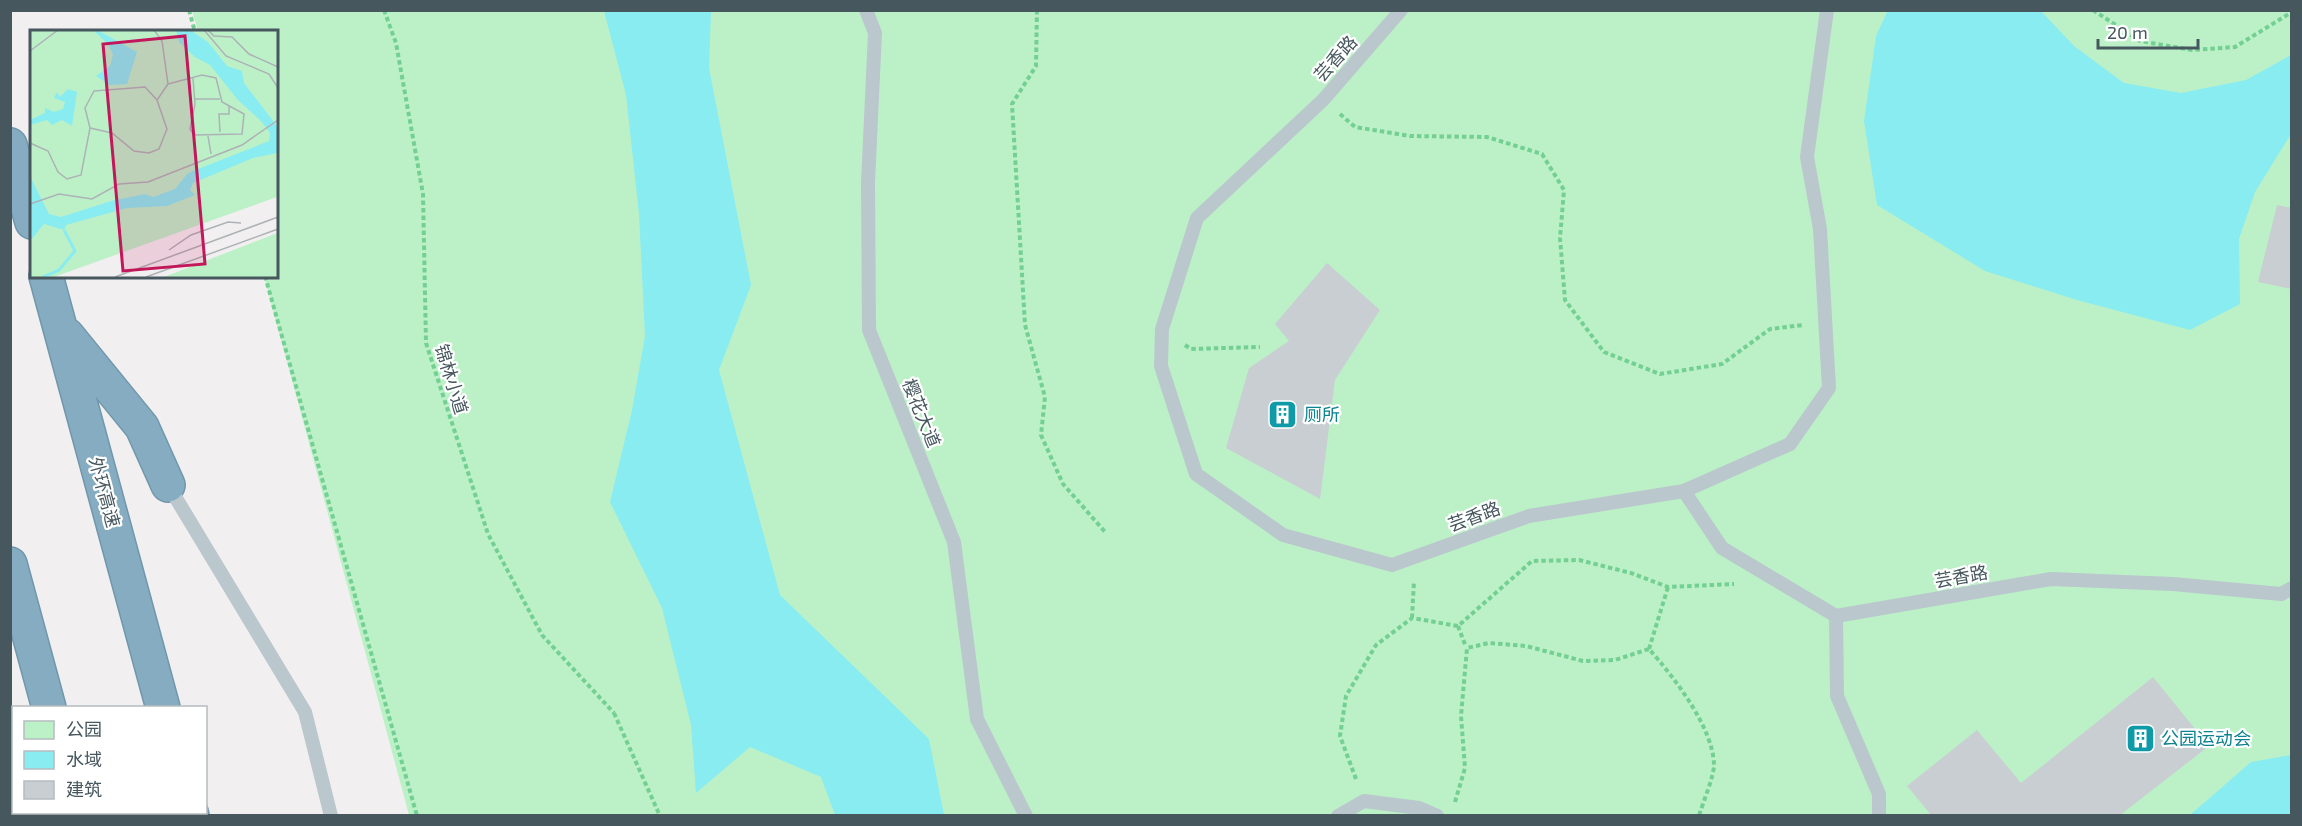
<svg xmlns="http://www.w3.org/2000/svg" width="2302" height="826" font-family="'Exo 2','Noto Sans SC',sans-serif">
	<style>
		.green { fill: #bcf1c8 }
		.water { fill: #88ecf0 }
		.building { fill: #c9ced2 }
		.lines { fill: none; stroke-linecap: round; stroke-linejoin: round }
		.highway-casing { stroke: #7097ac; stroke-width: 36 }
		.path { stroke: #73d092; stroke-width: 4; stroke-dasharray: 4.5 3; stroke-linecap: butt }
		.lane { stroke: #bac7cd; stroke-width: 14 }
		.highway { stroke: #85acc0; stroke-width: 33 }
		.path-bridge { stroke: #73d092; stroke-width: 4; stroke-dasharray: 4.5 3; stroke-linecap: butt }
		.labels { text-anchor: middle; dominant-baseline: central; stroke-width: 4.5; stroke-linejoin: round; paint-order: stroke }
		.street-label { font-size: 18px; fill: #46575e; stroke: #fff }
		.culture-label { font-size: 18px; fill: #0d838f; stroke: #fff; text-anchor: start }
		.inset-river { fill: none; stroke: #88ecf0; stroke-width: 3 }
		.inset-road { fill: none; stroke: #adb2b6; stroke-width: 1.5 }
		.view { fill: #c2185b; fill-opacity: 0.15; stroke: #c2185b; stroke-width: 3 }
		.inset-edge { fill: none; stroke: #46575e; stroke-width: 3 }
	</style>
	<rect width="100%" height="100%" fill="#f2eff0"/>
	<path class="green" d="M192 11H2291V815H409L264 276H276V32L198 31Z"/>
	<path class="water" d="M1888 10 2041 11 2074 46 2124 83 2181 93 2246 80 2291 55V134L2255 192 2239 239 2240 304 2190 330 2077 300 1985 271 1877 205 1864 121 1876 36Z
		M604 11H711L709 68 751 285 719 370 780 595 929 739 944 815H835L821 777 750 747 696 793 691 725 662 608 610 502 632 410 645 336 639 214 626 95Z
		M2291 755V815H2190L2251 762Z"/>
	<path class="building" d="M2277 205 2292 208V289L2258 282Z
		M1327 263 1380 310 1335 380 1320 499 1226 448 1249 368 1289 341 1275 324Z
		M2153 677 2209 746 2119 816H1932L1907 786 1977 730 2021 783Z"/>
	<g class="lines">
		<defs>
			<path id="highway" d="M10 145 32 222
				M46 276 163 708
				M67 335 142 427 168 485
				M10 564 49 708
				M78 812 79 816
				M191 812 192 816"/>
		</defs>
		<use href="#highway" class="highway-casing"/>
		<path class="path" d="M189 10 195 32
			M384 10 396 43 423 194 426 343 488 534 542 635 614 713
			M1037 10 1036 66 1012 104 1025 325 1045 397 1041 435 1063 484 1106 533
			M2093 10 2140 41 2192 50 2235 47 2292 12
			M1340 114 1355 127 1410 136 1487 137 1542 154 1564 190 1560 238 1565 300 1604 352 1660 374 1722 364 1770 329 1803 325
			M265 276 417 816
			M1185 345 1191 349 1260 347
			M1412 618 1414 581
			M1458 626 1466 647
			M1649 649 1668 587
			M1356 779 1340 736 1346 696 1376 645 1412 618 1458 626 1532 561 1579 560 1631 573 1668 587 1734 584
			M1455 802 1465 768 1461 716 1467 648 1489 643 1526 646 1583 661 1615 660 1649 649C1673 676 1714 728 1714 766 1713 779 1703 802 1699 816"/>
		<path class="lane" d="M866 10 875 33 868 182 869 330 954 542 977 719 1026 816
			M1401 10 1323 100 1197 218 1162 329 1161 366 1196 474 1283 535 1392 565 1529 516 1684 491 1722 548 1836 616 2051 579 2173 584 2281 594 2292 588
			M168 485 305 712 331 816
			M1684 491 1790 444 1829 388 1820 229 1807 157 1827 10
			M1836 616 1837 696 1879 794V816
			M1338 816 1364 801 1419 808 1437 816"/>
		<use href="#highway" class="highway"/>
		<path class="path-bridge" d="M614 713 660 816"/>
	</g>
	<defs>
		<symbol id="building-square" viewBox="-11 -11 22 22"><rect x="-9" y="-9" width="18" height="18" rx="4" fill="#0f9aa8" stroke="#fff"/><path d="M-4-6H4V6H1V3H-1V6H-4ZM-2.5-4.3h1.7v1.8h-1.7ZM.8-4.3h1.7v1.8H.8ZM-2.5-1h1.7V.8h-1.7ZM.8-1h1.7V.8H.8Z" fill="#fff"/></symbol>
	</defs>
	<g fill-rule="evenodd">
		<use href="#building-square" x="1266" y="398" width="33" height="33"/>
		<use href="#building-square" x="2124" y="722" width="33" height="33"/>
	</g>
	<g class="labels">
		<g class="street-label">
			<text transform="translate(1335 58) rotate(-48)">芸香路</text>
			<text transform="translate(452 379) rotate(73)">锦林小道</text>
			<text transform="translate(922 413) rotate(68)">樱花大道</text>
			<text transform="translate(105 492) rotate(75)">外环高速</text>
			<text transform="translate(1474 516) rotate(-20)">芸香路</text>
			<text transform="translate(1961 576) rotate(-10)">芸香路</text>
		</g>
		<g class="culture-label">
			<text x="1304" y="414">厕所</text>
			<text x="2161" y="738">公园运动会</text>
		</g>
	</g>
	<g transform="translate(30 30)">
		<rect width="248" height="248" fill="#f2eff0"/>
		<path d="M247 0V167L24 247H0V1ZM247 203V247H134Z" fill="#bcf1c8"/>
		<path d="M67 0 107 22 97 54 80 55 66 46 80 36 83 25 78 14 63 0ZM146 0H160L178 12 197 36 212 41 214 53 247 96V123L223 128 163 153 160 160 165 165 137 176 97 178 36 195 34 200 14 194 0 211V146L19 184 31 187 81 171 115 164 123 167 145 159 158 143 239 111 240 103 231 91 208 70 180 35 165 27 149 12ZM38 59 47 62 42 96 32 90 22 95 17 90 0 95V90L15 83V78L24 82 33 79 35 72 24 68 27 62 30 67Z" fill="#88ecf0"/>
		<path class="inset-river" d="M13 247 29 240 45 221 34 200"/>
		<path class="inset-road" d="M174 0 196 26 239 44 248 58M178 0 184 6 202 7 219 24 248 37M0 21 28 0M138 54 172 45 186 48 192 72 214 84 212 104 164 105 160 99 165 74 163 48M165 69H190M60 98 55 78 64 61 115 57 127 70M190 102 189 84H199V76M178 106 181 124M0 113 18 121 28 142 37 149 51 145 60 98 82 103 104 121 119 123 129 119 137 99 127 70 138 54 132 11 124 0M0 174 29 164 62 169 89 154 118 152 212 115 248 90M139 220 161 205 198 192 211 193M85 247 248 187M116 247 248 199"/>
		<path class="view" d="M155 6 175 234 93 241 73 14Z"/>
		<rect width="248" height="248" class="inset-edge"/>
	</g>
	<rect width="2302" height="826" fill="none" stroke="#46575e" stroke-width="24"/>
	<rect x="12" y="706" width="195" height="108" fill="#ffffff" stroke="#b5bcbf" stroke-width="1.5"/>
	<rect x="24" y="721" width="30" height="18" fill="#bcf1c8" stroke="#b5bcbf" stroke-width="1.5"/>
	<text x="66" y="736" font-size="18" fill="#46575e">公园</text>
	<rect x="24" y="751" width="30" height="18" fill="#88ecf0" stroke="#b5bcbf" stroke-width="1.5"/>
	<text x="66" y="766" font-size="18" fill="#46575e">水域</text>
	<rect x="24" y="781" width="30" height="18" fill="#c9ced2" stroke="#b5bcbf" stroke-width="1.5"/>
	<text x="66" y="796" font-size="18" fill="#46575e">建筑</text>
	<path d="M2098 39v9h100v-9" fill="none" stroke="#46575e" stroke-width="3"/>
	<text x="2107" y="39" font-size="18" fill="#46575e" stroke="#ffffff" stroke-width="4.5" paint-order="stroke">20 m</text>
</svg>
